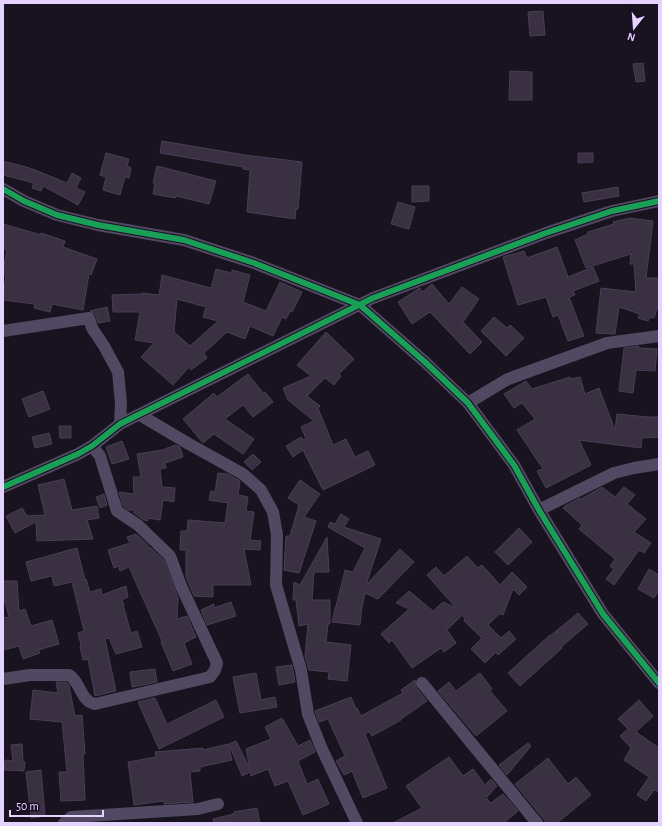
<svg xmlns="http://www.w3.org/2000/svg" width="662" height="826" font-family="'Alegreya Sans',sans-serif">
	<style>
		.building { fill: #393142; stroke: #483e54; fill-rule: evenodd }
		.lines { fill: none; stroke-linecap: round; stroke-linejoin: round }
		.street { stroke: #504961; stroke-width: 12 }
		.cycleway-casing { stroke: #190e25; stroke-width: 8 }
		.cycleway { stroke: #1a9f57; stroke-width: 6 }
	</style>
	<rect width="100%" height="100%" fill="#191320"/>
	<path class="building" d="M543 11 545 35 530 36 528 12Z
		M643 63 645 81 636 82 633 64Z
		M510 71 532 72V100H509Z
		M162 141 245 155 302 162 298 209H296L295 219 247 212 250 170 243 169V167L160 153Z
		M106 153 129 159 127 166 131 168 129 178 125 177 120 195 103 190 106 177 100 175Z
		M578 153H593V162L578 163Z
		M3 161 30 168 67 183 72 173 81 178 76 188 85 192 78 205 43 186 41 191 32 188 34 183 3 175Z
		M157 166 216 181 209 204 176 196 175 198 153 194 155 183H153Z
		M412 186H429V201L412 202Z
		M618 187 619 196 584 202 582 193Z
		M398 202 415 207 409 229 391 224Z
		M630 218 653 221 646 278H659V303L654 318 650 317 648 321 638 318 640 314 619 307 615 334 596 333 601 288 636 292 634 264H630L631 254 586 268 575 240 588 234V232L614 224 613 222Z
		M3 224 41 235V233L65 241 63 247 97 259 91 275 89 274 83 310 52 304 50 312 34 308 35 304 3 300 6 275 3 274V271L7 250 3 249Z
		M557 247 568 277 593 267 599 281 573 291 575 295 569 297 584 336 568 341 558 315 553 317 546 297 518 305 503 257 524 251 527 258Z
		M216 269 232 273V270L250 275 243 302 266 311 280 282 302 292 292 312 290 311 286 319 282 317 273 336 250 326 245 339 227 332 204 353 207 358 191 370 189 367 173 385 141 357 154 343 135 340 140 312H113L112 295 142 294V293L159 295 162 275 211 288ZM177 299 206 307 203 317 218 321 190 346 174 332Z
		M432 284 449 304 462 287 479 299 463 322 482 342 470 354 430 312 412 324 398 302 418 289 420 288 422 292Z
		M107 307 110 321 98 323 95 313 90 311Z
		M494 317 507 328 510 325 524 338 506 356 481 331Z
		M326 332 354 359 339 374 341 376 334 385 325 378 307 396 320 406 318 408 333 445 346 439 355 457 368 451 375 465 323 490 303 450 293 457 286 446 301 437 304 440 306 439 301 427 314 421 288 400 283 388 311 376 297 365Z
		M639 346 638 348 657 349 655 371 636 370 633 393 619 391 624 348Z
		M248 374 263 393 265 392 273 402 253 417 243 405 225 419 254 439 243 454 214 434 203 443 183 419 214 393 217 397Z
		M570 377 571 379 580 377 585 394 599 388 615 430 617 414 648 417H659V437L642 438 641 448 579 440 591 465 546 488 537 471 543 469 517 430 535 419 522 403 514 408 504 394 526 381 532 389Z
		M43 391 50 409 29 417 22 399Z
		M59 426H71V438H60Z
		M49 433 52 444 35 448 32 437Z
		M122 441 129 459 112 464 106 447Z
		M175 445 180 447 183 457 165 463 166 468 160 469 162 487 175 488 174 502 163 500 160 520 148 518V521L144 520 134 513V510H128L123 506 119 492 134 494 133 477H141L137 454 162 450Z
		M253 454 261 462 252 470 244 462Z
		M218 473 228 474 240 481 238 495 248 497 246 511 254 512 250 540 261 541 260 550 244 549 251 585H213V597L194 596 186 577V550H180L181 531H187L188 520 225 523 228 503 209 500 211 491 215 492Z
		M64 479 72 510 97 506 99 518 87 520 93 539 37 541 36 522 15 533 6 516 22 508 27 516 45 515 38 485Z
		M300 480 320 494 304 517 316 521 299 573 284 570 286 536H290L299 505 288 498Z
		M602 487 615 497 624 487 635 495 627 504 646 519 634 532 651 543 644 553 639 550 614 585 606 579 614 569 610 566 615 559 579 529 582 525 563 508 565 506 580 498 581 499Z
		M104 494 107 505 100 508 96 497Z
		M341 514 349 519 344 527 381 539 366 585 400 549 414 562 378 599 365 593 362 607 360 625 332 622 345 570 353 572 365 548 328 527 330 522 335 524Z
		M519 528 532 542 508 565 495 552Z
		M136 534 147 544 149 548H151L164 560 178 598 177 619 187 616 196 637 184 643 192 664 173 671 161 642 162 641 129 567 120 571 119 566 114 568 108 550 130 543 127 537Z
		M327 537 329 572H314L312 600H330V624H328L326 642 351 645 347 681 328 679 329 672 309 670 305 656 308 624 299 626 296 600H293L294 582 300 585Z
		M77 548 85 580 86 579 90 592 101 589 102 595 126 586 128 597 122 600 124 605H123L131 633 137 631 142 647 116 654 109 638 105 639 116 691 95 696 88 659 83 660 80 646 81 645 78 633 84 631 72 582 54 586 52 576 31 581 26 562Z
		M467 556 478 568 482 565 500 585 512 572 527 587 519 595 513 589 503 615 499 614 488 625 501 638 509 631 516 639 498 655 496 652 485 663 471 649 482 638 464 621 465 619 462 615 447 630 456 643 444 652 441 648 412 668 392 640 389 643 381 634 409 609 396 603 409 591 433 611 443 602 456 608 427 575 436 567 444 576Z
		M649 569 659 575V590L654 598 638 589Z
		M3 581H17L19 611 25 609 31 626 52 620 59 644 38 650 40 653 23 659 19 646 3 650V618L9 617 3 595Z
		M231 602 236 616 207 625 201 610 214 604V608Z
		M578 613 588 624 561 647 562 648 520 686 508 673 550 635V636Z
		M292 665 295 682 279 685 276 667Z
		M155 669 157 682 132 687 130 672Z
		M256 673 261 700 275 697 277 707 240 713 233 677Z
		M480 673 492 689 490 691 507 711 476 736 438 691 449 682 456 691Z
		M415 680 416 687 427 701 401 719V720L372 736 369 732 365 734 387 788 363 798 352 771 344 775 336 761 345 756 328 719 319 722 315 711 351 697 356 709 357 708 361 716 403 693 401 690Z
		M56 682H66L69 685 75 716 82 715 85 754H83L85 800 61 801 59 772H67L62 722 30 719 33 690 58 693Z
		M155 698 167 724 216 700 224 717 159 749 138 702Z
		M639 700 653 716 636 732 659 748V792L654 790 646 801 637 795 649 777 624 760 631 748 620 736 628 729 618 719Z
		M282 718 298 746 310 740 315 752 298 761 307 784 318 779 329 804 303 815 288 781 275 786 268 769 251 776 250 772 242 776 229 744 236 741 250 769 246 749 271 739 265 727Z
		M528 743 531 746 507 775 499 765Z
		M22 744 23 761 25 762 24 771 4 770 5 760 13 761 11 745Z
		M228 744 232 760 200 767V771L190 772 193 802 164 804V801L134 805 128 762 156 757 155 752 203 748V750Z
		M449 757 463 776 473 769 485 785 491 779 497 786 486 798 491 803 503 794 518 811 504 823H393L422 808 406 786Z
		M548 758 568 784 576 777 591 795 557 823H547L515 784Z
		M41 770 45 816 31 818 26 772Z
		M257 808 260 823H214L213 819 234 814V812Z"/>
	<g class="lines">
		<path class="street" d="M3 189 24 201 57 215 98 225 184 240 254 263 360 305 425 362 468 403 514 465 539 510 603 614 659 683
			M3 331 89 318 92 328 104 346 118 372 121 403 120 424
			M468 403 508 379 607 343 659 336
			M140 415 189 444 243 474 261 490 273 512 277 535 276 585 301 670 308 714 321 747 357 823
			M3 487 78 454 92 446 120 424 373 298 546 233 612 211 659 201
			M539 510 614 473 634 468 659 464
			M3 679 30 675H69C81 682 80 701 95 704L210 677 215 670 217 663 181 586 170 556 138 525 117 511 100 456 92 446
			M422 683 537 823
			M64 823 71 817 198 809 218 804"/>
		<defs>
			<path id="cycleway" d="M3 189 24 201 57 215 98 225 184 240 254 263 360 305 425 362 468 403 514 465 539 510 603 614 659 683
				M3 487 78 454 92 446 120 424 373 298 546 233 612 211 659 201"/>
		</defs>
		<use href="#cycleway" class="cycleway-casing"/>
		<use href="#cycleway" class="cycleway"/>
	</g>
	<rect width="662" height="826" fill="none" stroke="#e4d3ff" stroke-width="8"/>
	<g transform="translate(634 28) rotate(197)" stroke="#190e25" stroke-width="3" paint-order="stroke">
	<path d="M0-3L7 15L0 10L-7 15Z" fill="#e4d3ff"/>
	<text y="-6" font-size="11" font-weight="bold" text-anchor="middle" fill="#e4d3ff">N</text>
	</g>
	<path d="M10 810v6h93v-6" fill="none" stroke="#e4d3ff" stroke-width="2"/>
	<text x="16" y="810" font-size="12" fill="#e4d3ff" stroke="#190e25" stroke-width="3" paint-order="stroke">50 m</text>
</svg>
